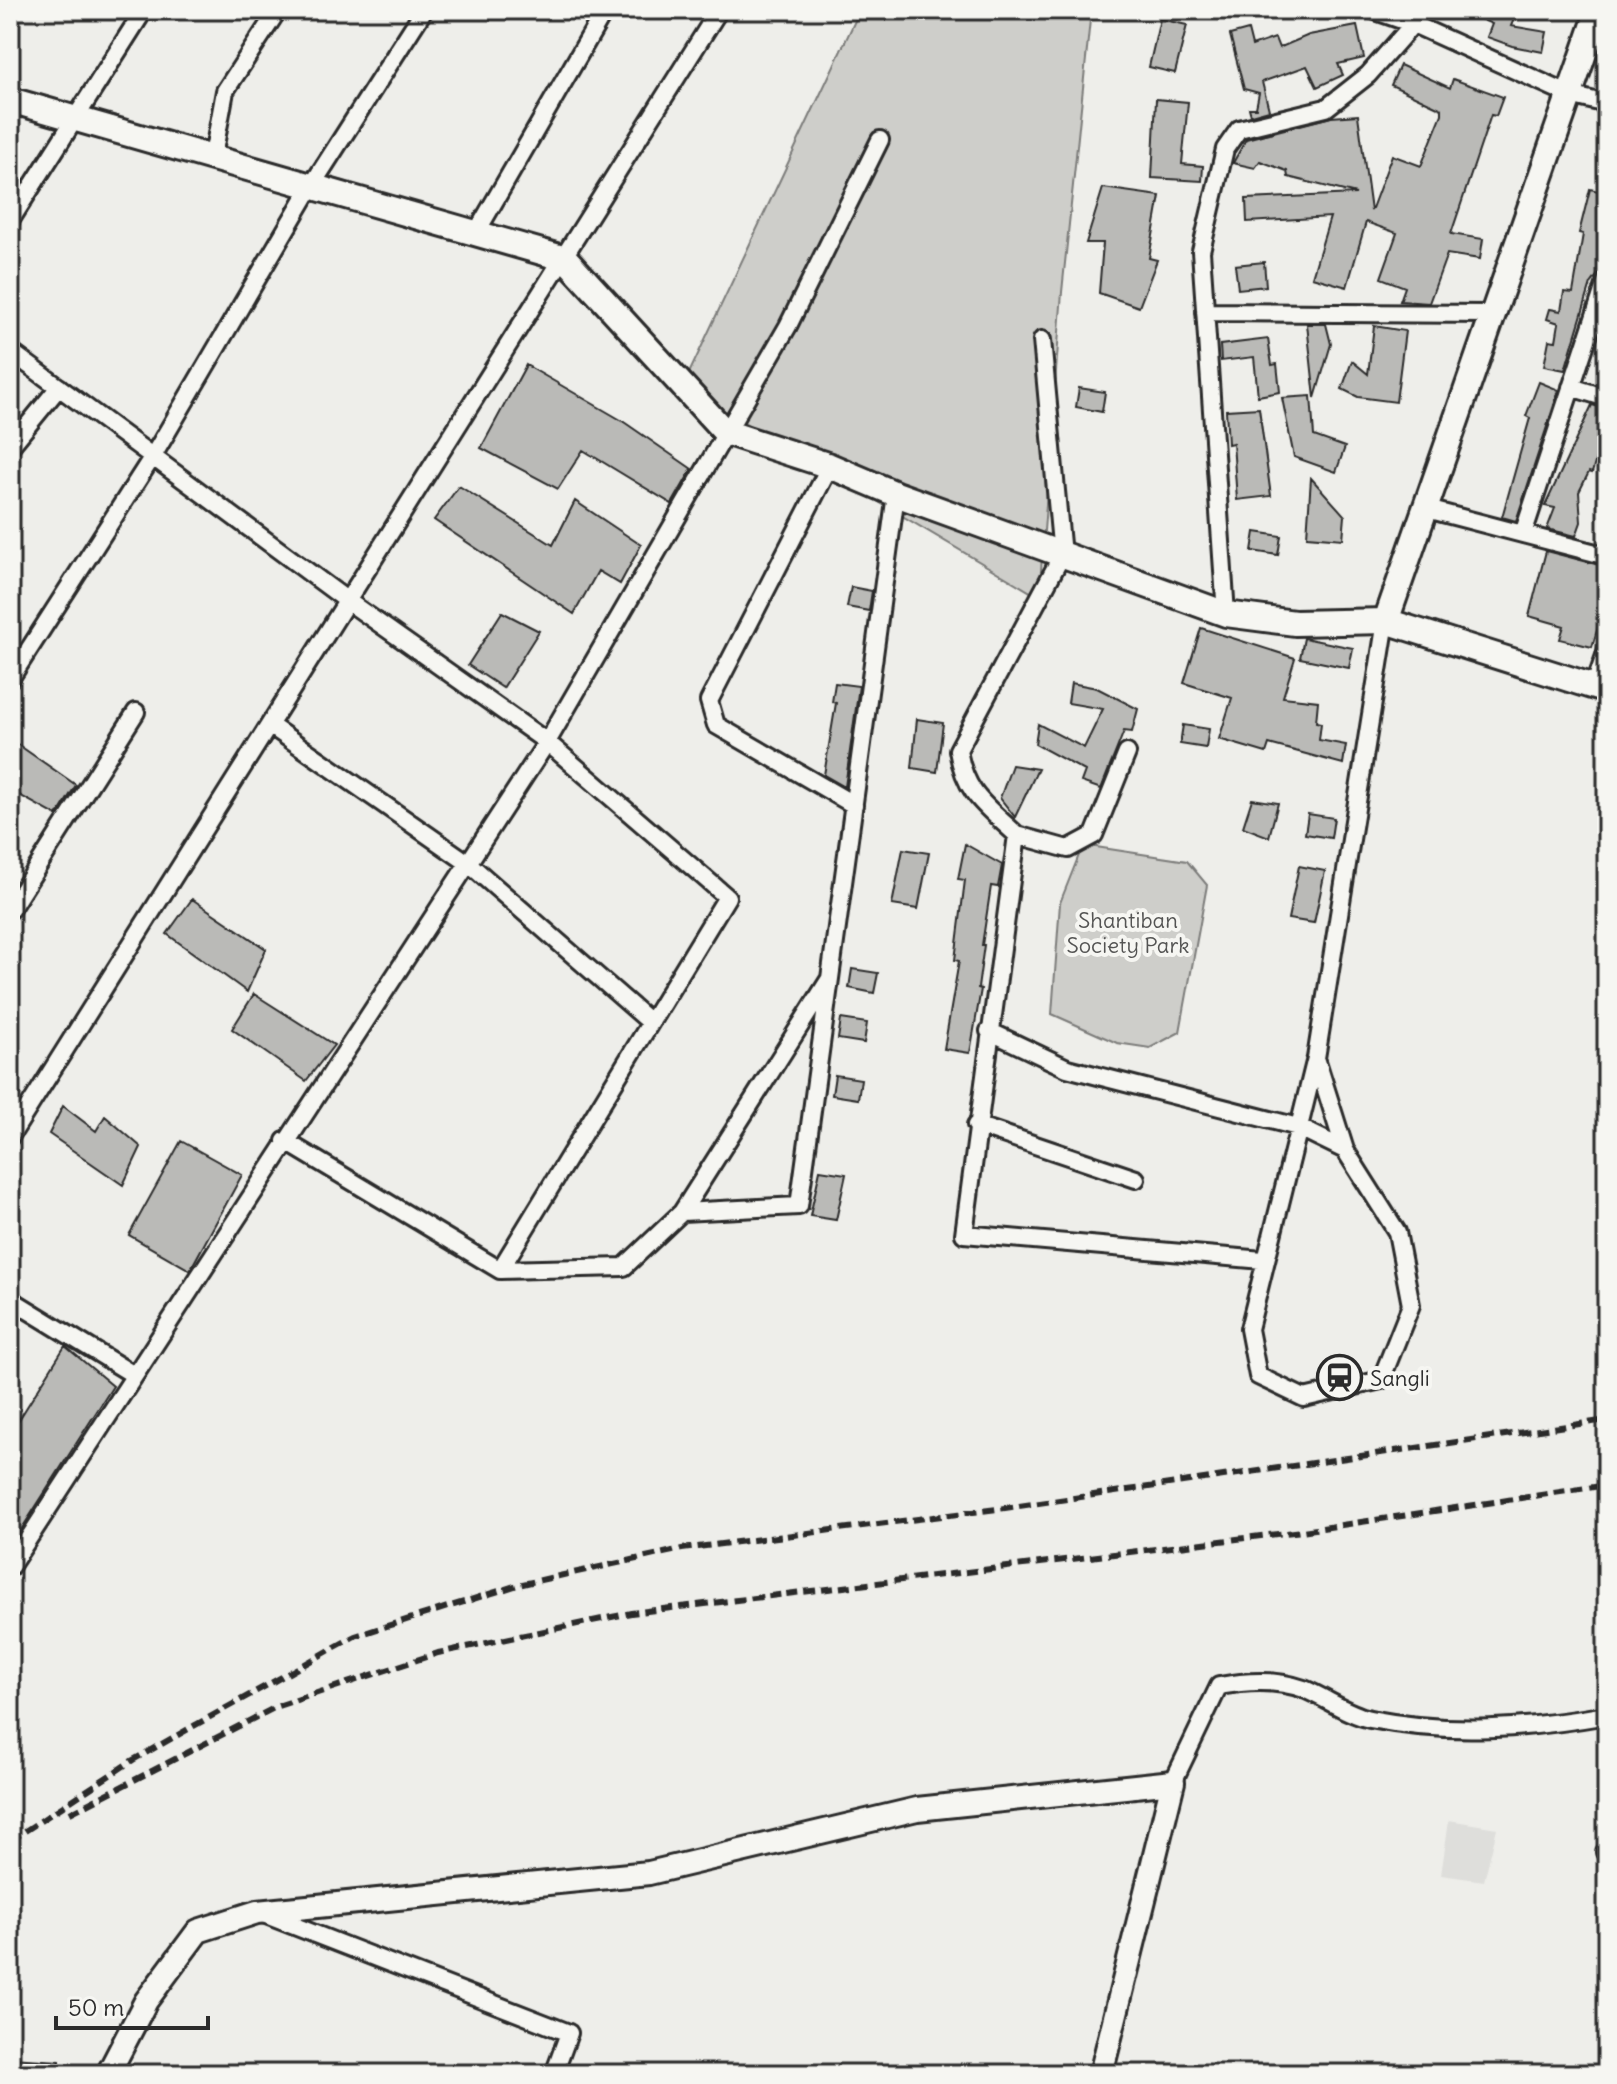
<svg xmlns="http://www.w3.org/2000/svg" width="1617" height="2084" font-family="Delius,sans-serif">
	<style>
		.built { fill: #dededb }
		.green { fill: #cececa; stroke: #7c7c7a; stroke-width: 2 }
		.building { fill: #babab7; stroke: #2b2b2b; stroke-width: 2 }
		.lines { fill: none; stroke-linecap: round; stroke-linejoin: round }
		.minor-casing { stroke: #2b2b2b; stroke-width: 22 }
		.tertiary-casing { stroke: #2b2b2b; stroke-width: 28 }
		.secondary-casing { stroke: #2b2b2b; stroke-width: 30 }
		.minor { stroke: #f6f6f2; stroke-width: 16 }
		.tertiary { stroke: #f6f6f2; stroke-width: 22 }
		.secondary { stroke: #f6f6f2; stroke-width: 24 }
		.rail { stroke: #2b2b2b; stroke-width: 6; stroke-dasharray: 12 6; stroke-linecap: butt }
		.labels { text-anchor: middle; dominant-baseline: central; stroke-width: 8; stroke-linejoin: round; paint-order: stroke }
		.park-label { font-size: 22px; fill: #545453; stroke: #f6f6f2 }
		.poi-label { font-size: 22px; fill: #2b2b2b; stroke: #f6f6f2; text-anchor: start }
	</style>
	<rect width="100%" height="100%" fill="#eeeeea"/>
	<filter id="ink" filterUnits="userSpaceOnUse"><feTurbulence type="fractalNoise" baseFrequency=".0125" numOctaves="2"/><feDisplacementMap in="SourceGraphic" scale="16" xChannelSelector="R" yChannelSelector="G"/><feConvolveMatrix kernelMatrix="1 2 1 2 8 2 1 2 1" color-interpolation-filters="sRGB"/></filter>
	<g filter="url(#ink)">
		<path class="built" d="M1449 1820 1497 1828 1484 1881 1441 1875Z"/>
		<path class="green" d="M860 10H1091L1062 292 1039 597 683 386Z
			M1083 845 1187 861 1207 885 1180 1032 1150 1048 1117 1043 1052 1014 1060 903Z"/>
		<path class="building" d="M1460 10H1518L1511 26 1547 32 1543 52 1512 46 1487 37 1492 24Z
			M1160 19 1187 25 1175 73 1149 67Z
			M1357 26 1364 58 1338 64 1343 75 1317 87 1307 66 1262 82 1269 110 1251 115 1249 108H1256L1259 93 1244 89 1230 35 1248 30 1252 46 1275 38 1279 48 1309 35Z
			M1400 65 1450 88 1453 79 1503 97 1496 116 1491 115 1451 234 1483 239 1480 259 1447 254 1429 303 1400 301 1405 287 1381 278 1397 233 1366 222 1347 287 1312 277 1330 217 1247 222 1246 199 1356 194 1288 177 1287 171 1260 161 1255 168 1233 163 1246 139 1331 117 1358 115 1371 211 1392 155 1421 166 1442 114V109L1391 85Z
			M1156 99 1188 102 1182 164 1203 166 1202 181 1152 178Z
			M1103 188 1160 196 1149 258 1157 260 1139 307 1099 293 1103 243H1086Z
			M1590 189 1607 193V232L1601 270 1591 284 1565 370 1544 366 1549 340 1556 341 1559 323 1547 319 1550 309 1561 311 1564 292 1573 293 1583 234 1579 233Z
			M1264 262 1266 286 1238 289 1235 265Z
			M1307 324H1326L1331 344 1315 398Z
			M1374 326 1405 331 1396 402 1358 397 1342 389 1352 361 1368 374Z
			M1268 339 1272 365 1277 364 1280 392 1258 396 1254 357 1221 361 1220 345Z
			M526 365 621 420 692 469 672 504 583 450 558 489 481 448Z
			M1539 382 1559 390 1516 521 1502 517 1530 418 1526 416Z
			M1079 388 1105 392 1102 412 1076 407Z
			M1311 396 1314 436 1345 447 1336 472 1294 457 1282 398Z
			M1592 405 1606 409 1604 431 1592 473 1589 472 1579 492 1581 522 1576 536 1547 529 1555 508 1545 506Z
			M1259 408 1271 496 1237 500 1233 443 1228 444 1226 410Z
			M1311 478 1345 516 1343 539 1307 536Z
			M459 486 553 545 575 501 641 545 620 584 598 571 574 614 434 520Z
			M1255 532 1281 536 1278 555 1252 551Z
			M1546 551 1607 567V597L1592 647 1560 639 1564 626 1529 616Z
			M851 587 872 591 869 611 847 607Z
			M502 612 539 631 503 688 468 665Z
			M1201 628 1295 658 1283 697 1318 701 1316 722 1321 723 1319 740 1346 745 1343 764 1269 744 1266 753 1219 739 1232 698 1184 683Z
			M1304 638 1353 648 1349 668 1300 658Z
			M835 683 859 686 845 787 824 775 836 703 832 702Z
			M1071 683 1097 688 1138 709 1132 732 1124 731 1101 789 1081 782 1085 771 1035 744 1038 724 1084 748 1103 709 1068 703Z
			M917 719 943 723 937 772 912 768Z
			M1183 725 1209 729 1206 748 1180 744Z
			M10 739 76 785 57 816 10 790Z
			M1012 765 1038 769 1015 817 1000 798Z
			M1252 799 1278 803 1269 837 1243 827Z
			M1308 814 1334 818 1331 838 1305 834Z
			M965 844 1002 865 998 887 991 886 982 945H984L978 988 981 989 970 1053 944 1049 959 961 955 960 965 880 958 879Z
			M903 849 929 853 918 909 892 905Z
			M1299 866 1325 871 1314 923 1288 919Z
			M192 899 266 949 247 992 167 934Z
			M852 969 878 973 874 993 849 988Z
			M254 994 334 1045 306 1081 232 1029Z
			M841 1019 867 1023 864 1043 838 1039Z
			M835 1075 861 1079 858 1099 832 1095Z
			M63 1106 96 1131 105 1116 141 1147 123 1185 49 1134Z
			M181 1141 242 1175 190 1270 129 1235Z
			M820 1170 846 1174 836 1220 810 1216Z
			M65 1346 113 1386 10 1547V1434Z
			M10 2058 60 2061V2074H10Z"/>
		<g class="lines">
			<defs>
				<path id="minor" d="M1373 10 1413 24 1570 95 1607 104
					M213 156 225 91 278 10
					M10 221 144 10
					M476 233 605 10
					M1205 312 1491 314
					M1042 340 1062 555 958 750C965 794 986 806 1017 835L964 1234 1263 1260
					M10 351 349 602 547 742 727 897 500 1270 624 1267 682 1212 799 1206 896 494
					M1571 387 1607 398
					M10 447 59 387
					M830 466 709 701 716 725 854 805
					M1427 509 1607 556
					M1523 534 1607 279
					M1226 614 1201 251 1225 149 1239 129 1326 108 1368 75 1413 24
					M10 679 153 456 312 185 424 10
					M1594 687 1607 650
					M271 726 468 863 650 1022
					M1017 835 1068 849 1094 835 1127 753
					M10 910 136 712
					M989 1031 1067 1068 1298 1127 1345 1150
					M1316 1058 1345 1150 1397 1232 1411 1305 1381 1380 1304 1398 1258 1376 1249 1329 1316 1058 1386 621
					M976 1125 1136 1179
					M10 1137 719 10
					M285 1141 500 1270
					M682 1212 829 980
					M10 1299 134 1375
					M10 1567 547 742 788 326 880 140
					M1173 1782 1219 1686C1246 1681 1277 1679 1304 1689 1326 1698 1347 1714 1370 1719 1451 1735 1527 1729 1607 1715
					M1605 1852 1607 1853
					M261 1913 569 2033 554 2074"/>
				<path id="tertiary" d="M108 2074 146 2001 198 1931 257 1912 649 1873 917 1809 1173 1782 1101 2074"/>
				<path id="secondary" d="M10 100 566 259 725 432 830 466 896 494 1226 614 1295 623 1386 621 1599 10
					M1386 621 1607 691"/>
			</defs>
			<use href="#minor" class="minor-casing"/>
			<use href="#tertiary" class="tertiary-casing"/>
			<use href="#secondary" class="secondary-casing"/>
			<use href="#minor" class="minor"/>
			<use href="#tertiary" class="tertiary"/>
			<use href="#secondary" class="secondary"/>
			<path class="rail" d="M70 1813 278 1706 438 1653 631 1613 1302 1531 1607 1485
				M10 1841 133 1760 355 1636 518 1585 682 1549 1005 1508 1607 1420"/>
		</g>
	</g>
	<defs>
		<symbol id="station-ring" viewBox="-11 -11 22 22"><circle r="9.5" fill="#f6f6f2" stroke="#2b2b2b" stroke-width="1.5"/><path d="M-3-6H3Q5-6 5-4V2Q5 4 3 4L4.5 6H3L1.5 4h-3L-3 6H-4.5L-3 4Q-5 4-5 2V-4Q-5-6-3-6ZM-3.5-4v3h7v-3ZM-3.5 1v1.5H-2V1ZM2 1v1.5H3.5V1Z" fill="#2b2b2b"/></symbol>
	</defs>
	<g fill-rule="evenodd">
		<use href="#station-ring" x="1314" y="1352" width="51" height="51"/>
	</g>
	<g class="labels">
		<g class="park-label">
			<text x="1128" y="920">Shantiban<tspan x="1128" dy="25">Society Park</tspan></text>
		</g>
		<g class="poi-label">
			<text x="1370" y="1378">Sangli</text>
		</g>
	</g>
	<rect width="1617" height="2084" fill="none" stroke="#f6f6f2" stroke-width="40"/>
	<rect x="20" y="20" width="1577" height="2044" fill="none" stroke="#2b2b2b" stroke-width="3" filter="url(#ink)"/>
	<path d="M56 2016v12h152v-12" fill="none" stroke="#2b2b2b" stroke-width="4"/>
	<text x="68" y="2016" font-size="24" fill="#2b2b2b" stroke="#f6f6f2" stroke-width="6" paint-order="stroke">50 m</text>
</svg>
